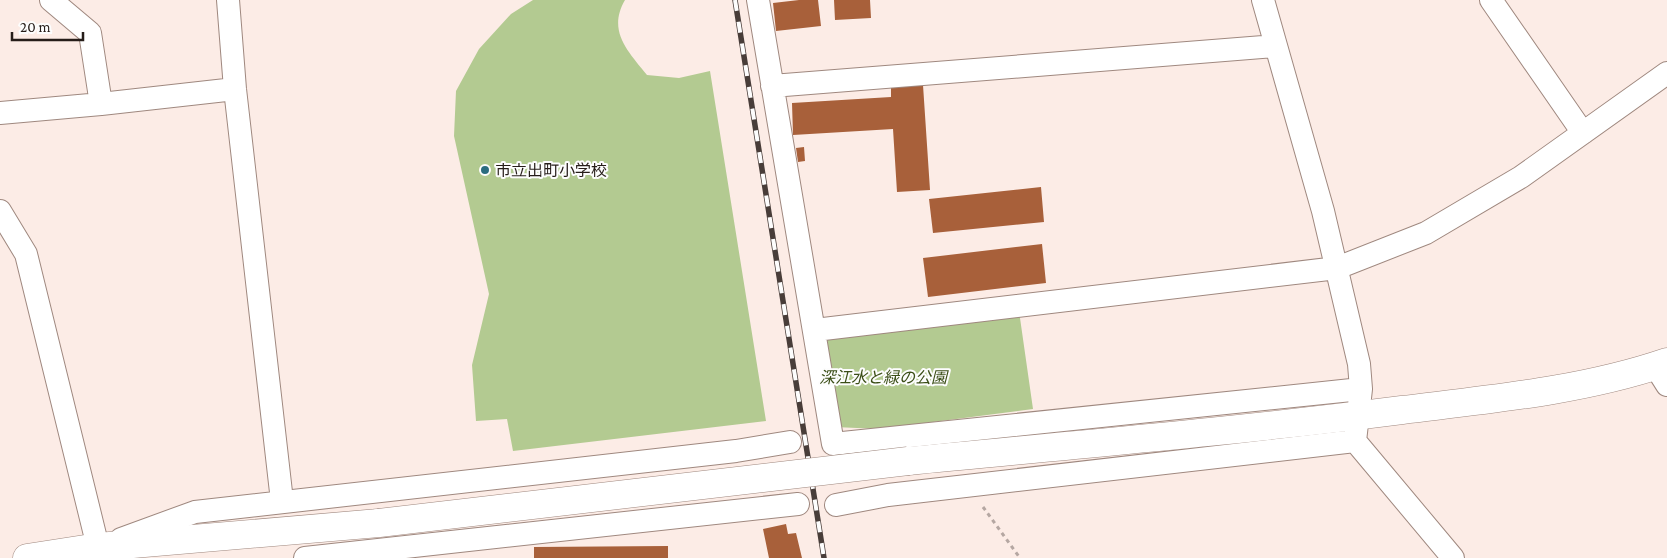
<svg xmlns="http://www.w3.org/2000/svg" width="1667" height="558" font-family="'Crimson Pro','Noto Sans JP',serif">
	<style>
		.green { fill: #b3ca91 }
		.building { fill: #a8603a }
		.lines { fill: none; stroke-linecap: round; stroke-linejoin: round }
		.minor-casing { stroke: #9f887f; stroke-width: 24 }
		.tertiary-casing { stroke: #9f887f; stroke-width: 29 }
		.path { stroke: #b5a7a2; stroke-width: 3; stroke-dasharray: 4 4; stroke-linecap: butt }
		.minor { stroke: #fff; stroke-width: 22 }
		.tertiary { stroke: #fff; stroke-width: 28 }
		.rail-casing { stroke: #483d39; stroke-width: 5.5 }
		.rail { stroke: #fdfdfd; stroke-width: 4; stroke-dasharray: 11; stroke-linecap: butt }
		.tertiary-bridge-casing { stroke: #9f887f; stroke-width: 29; stroke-linecap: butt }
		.tertiary-bridge { stroke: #fff; stroke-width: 28 }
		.poi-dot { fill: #2a6c7f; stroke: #fdfdfd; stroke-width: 2 }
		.labels { text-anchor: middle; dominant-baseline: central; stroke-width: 4; stroke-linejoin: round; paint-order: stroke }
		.poi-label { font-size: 16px; fill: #261d19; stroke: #fdfdfd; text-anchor: start }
		.park-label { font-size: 16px; font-style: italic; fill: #3b4e17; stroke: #fdfdfd }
	</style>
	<rect width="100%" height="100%" fill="#fcece6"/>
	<path class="green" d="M533 0H625C607 31 628 51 647 75L679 78 710 71 766 421 513 451 507 419 476 421 472 365 489 294 454 136 456 91 479 49 511 14Z
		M1019 311 1033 409 879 429 835 427 821 333Z"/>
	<path class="building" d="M799 0H818L821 26 776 31 773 3Z
		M834 0H870L871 18 835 20Z
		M923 85 930 190 897 192 893 129 793 135 792 103 891 97V87Z
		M804 147 805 161 798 162 796 148Z
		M1041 187 1044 222 933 233 929 199Z
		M1042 244 1046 283 928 297 923 258Z
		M786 524 788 534 796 533 802 558H769L763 529Z
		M668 546V558H534V547Z"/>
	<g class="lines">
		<defs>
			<path id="minor" d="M51 0 90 33 101 104
				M228 0 235 89 282 501
				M758 0 833 444 1361 389
				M1263 0 1323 211 1359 364 1361 389 1355 441 1453 558
				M1491 0 1583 133
				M772 86 1276 46
				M0 113 101 104 235 89
				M0 211 26 254 98 547
				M815 330 1337 268 1426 233 1521 177 1667 73
				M1655 366 1667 385
				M836 505 888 495 1355 441
				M121 539 195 512 736 451 790 442
				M305 558 798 504"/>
			<path id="tertiary" d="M908 461C1073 445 1238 431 1402 410 1491 399 1582 391 1667 362
				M27 558 98 547 379 523"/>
		</defs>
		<use href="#minor" class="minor-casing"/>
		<use href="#tertiary" class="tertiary-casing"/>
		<path class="path" d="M983 507 1020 558"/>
		<use href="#minor" class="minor"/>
		<use href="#tertiary" class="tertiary"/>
		<defs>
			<path id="rail" d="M735 0 824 558"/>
		</defs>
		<use href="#rail" class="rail-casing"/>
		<use href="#rail" class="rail"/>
		<defs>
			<path id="tertiary-bridge" d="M379 523 908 461"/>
		</defs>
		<use href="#tertiary-bridge" class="tertiary-bridge-casing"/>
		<use href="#tertiary-bridge" class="tertiary-bridge"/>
	</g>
	<circle class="poi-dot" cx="485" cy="170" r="5"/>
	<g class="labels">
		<g class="poi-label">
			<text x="495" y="170">市立出町小学校</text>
		</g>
		<g class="park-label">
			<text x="883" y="377">深江水と緑の公園</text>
		</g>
	</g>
	<path d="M12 32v8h71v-8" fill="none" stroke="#261d19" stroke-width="2.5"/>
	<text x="20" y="32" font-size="15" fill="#261d19" stroke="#fdfdfd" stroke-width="4" paint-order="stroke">20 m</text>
</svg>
